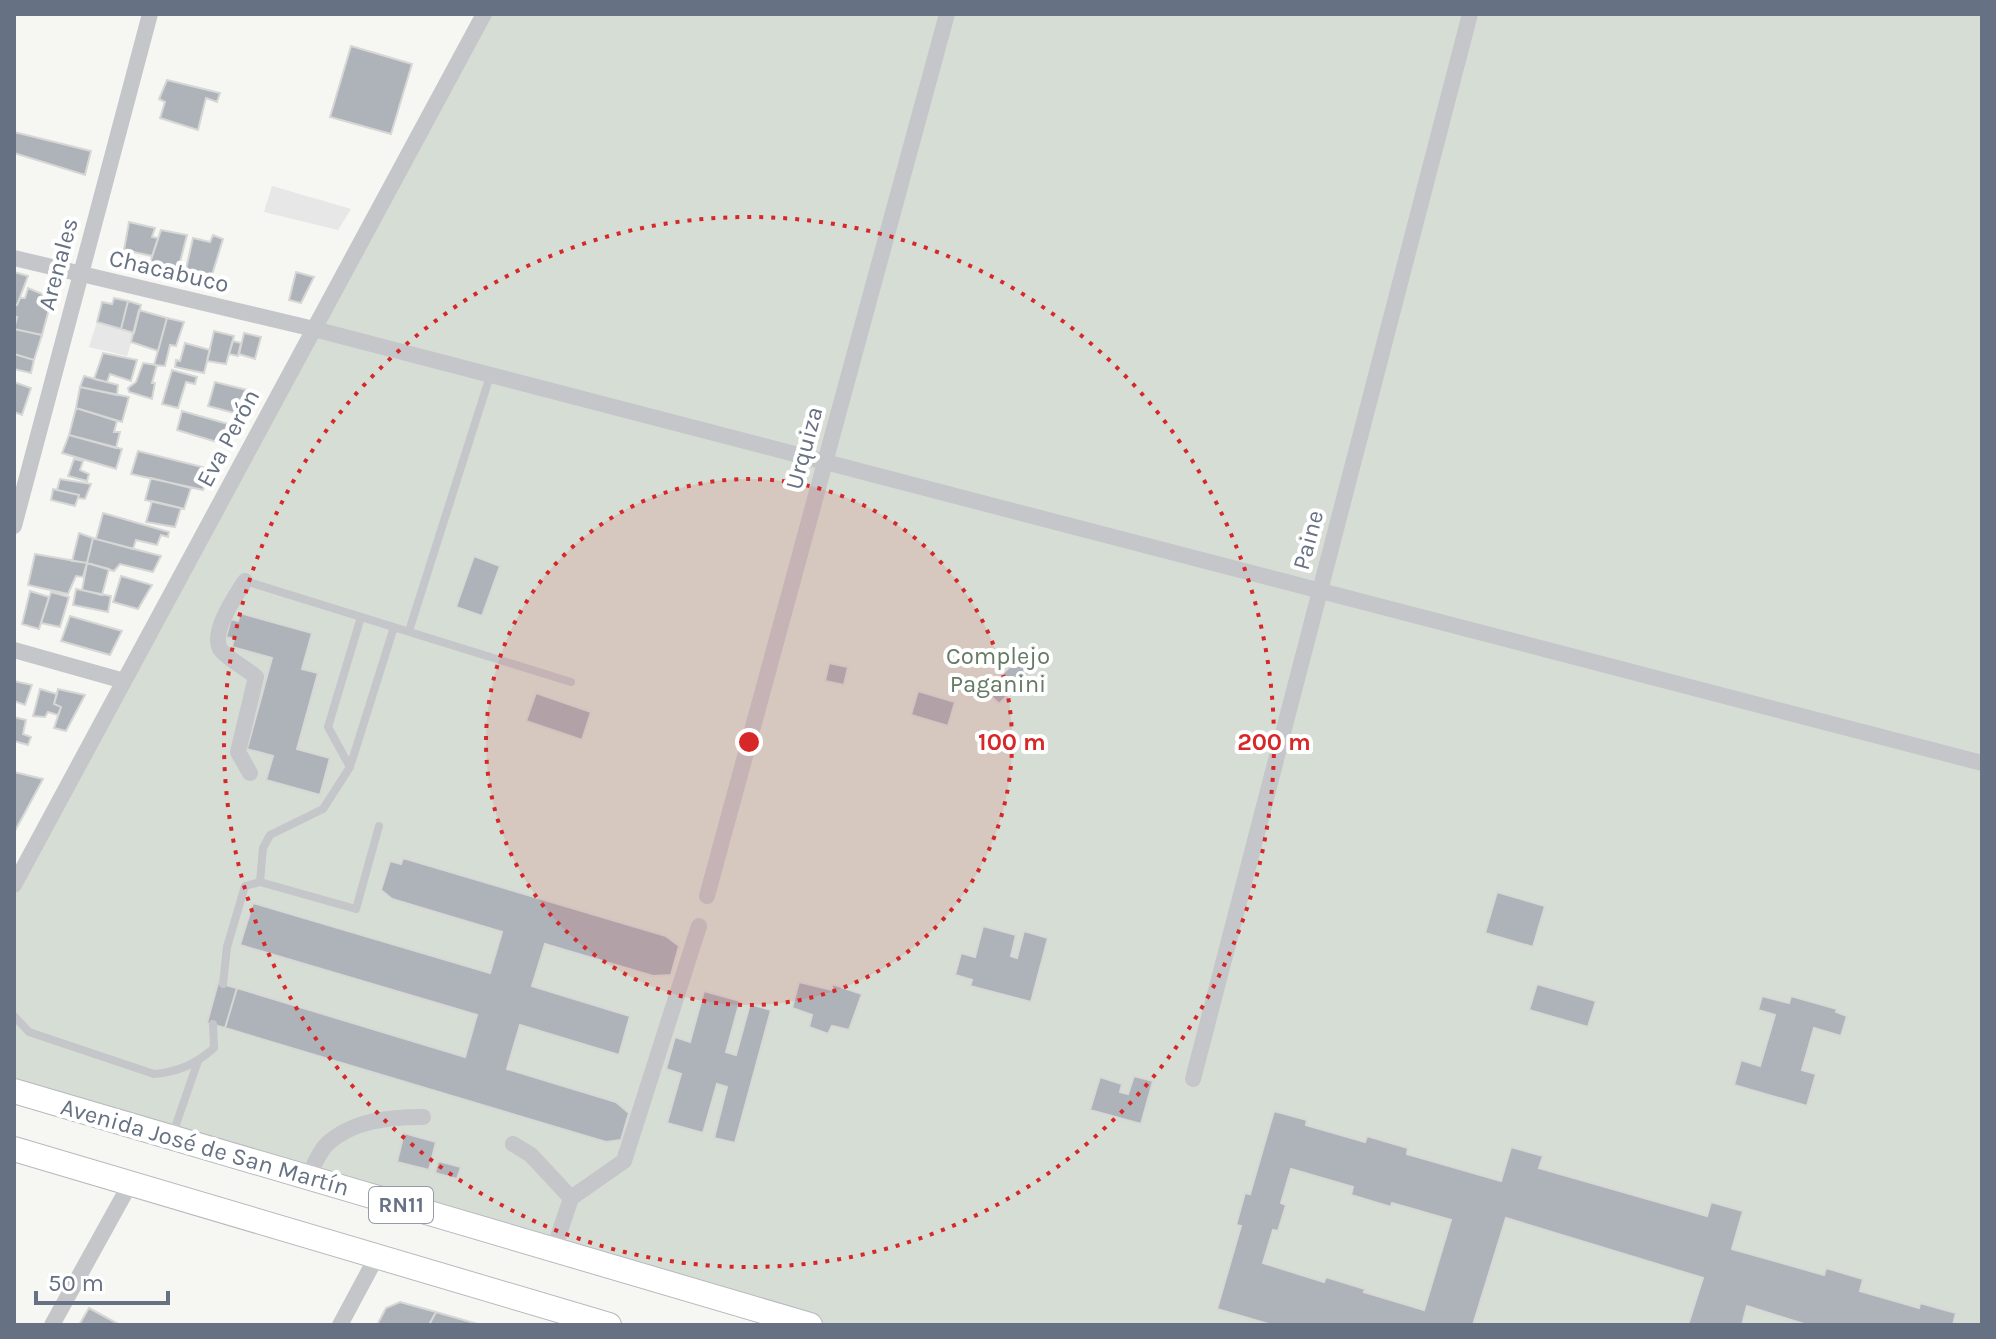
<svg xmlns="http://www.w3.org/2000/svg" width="1996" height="1339" font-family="Karla,sans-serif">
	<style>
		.built { fill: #e6e7e6 }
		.green { fill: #d6ddd4 }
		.building { fill: #adb3b9; stroke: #d7d8d5; stroke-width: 2; fill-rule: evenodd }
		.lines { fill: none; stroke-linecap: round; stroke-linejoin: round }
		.primary-casing { stroke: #b7b9be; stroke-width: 26 }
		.service { stroke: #c4c6ca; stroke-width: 8 }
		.minor { stroke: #c4c6ca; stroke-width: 16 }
		.primary { stroke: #fff; stroke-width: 24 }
		.ring { fill: none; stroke: #d62828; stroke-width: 4; stroke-dasharray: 4 8 }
		.labels { text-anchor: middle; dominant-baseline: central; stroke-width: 8; stroke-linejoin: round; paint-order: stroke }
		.shield { fill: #fff; stroke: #949ca8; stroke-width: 2 }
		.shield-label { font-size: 22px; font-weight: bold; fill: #667183 }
		.street-label { font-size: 24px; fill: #667183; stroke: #fff }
		.park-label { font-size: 24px; fill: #657a64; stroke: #fff }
		.centre { fill: #d62828; stroke: #fff; stroke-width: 4 }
		.ring-label { font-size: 24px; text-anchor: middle; font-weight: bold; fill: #d62828; stroke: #fff; stroke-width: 8; stroke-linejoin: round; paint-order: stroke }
	</style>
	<rect width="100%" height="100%" fill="#f6f6f3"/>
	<path class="built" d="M272 186 351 209 338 230 264 212Z
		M97 322 134 333 127 356 89 347Z"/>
	<path class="green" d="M484 14H1982V1325H810L14 1091V885Z"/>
	<path class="building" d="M351 46 412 64 391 134 330 117Z
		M167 80 220 93 217 102 206 98 198 130 160 118 165 102 159 99Z
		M14 132 91 151 85 175 14 153Z
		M129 222 155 228 152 237 158 238 152 256 124 250Z
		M161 230 187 235 178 270 150 263Z
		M213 235 223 239 212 275 186 269 193 238 210 242Z
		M14 272 28 276 17 305 14 304Z
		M296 272 314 277 301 303 289 300Z
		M28 288 52 298 42 335 14 329 17 317H14V304L17 305 20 298H25Z
		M114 298 128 301 121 329 97 322 102 302 112 304Z
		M128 301 141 305 134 333 121 329Z
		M139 310 167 318 158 351 131 342Z
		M167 318 184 322 176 346 170 345 165 366 154 365Z
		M14 329 42 335 34 360 14 354Z
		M214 331 234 336 226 364 207 361Z
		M244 333 261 337 255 359 239 354Z
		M233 341 241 343 238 356 229 354Z
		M185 343 210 350 204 373 175 367 176 360 180 361Z
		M103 353 137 360 131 381 110 374 107 382 94 379Z
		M14 354 34 360 31 373 14 369Z
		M143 363 157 365 152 383H155L152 399 129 392 128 388 136 382Z
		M172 370 197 377 195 384 186 382 178 408 162 404Z
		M84 376 118 385 117 395 80 387Z
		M14 382 31 388 22 415 14 412Z
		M215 382 251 391 242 415 208 406Z
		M80 387 129 397 122 422 76 408Z
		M76 408 117 421 114 432H120L116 448 69 435Z
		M182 411 228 424 220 443 177 430Z
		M69 435 122 449 116 469 62 453Z
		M138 451 210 469 203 490 131 474Z
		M74 459 83 461 80 470 89 474 87 481 68 476Z
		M151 478 191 488 184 509 145 500Z
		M60 479 91 484 85 499 78 498 79 495 57 490Z
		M53 489 79 495 75 506 51 500Z
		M152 501 181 508 175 527 146 522Z
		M103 513 169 532 168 537 161 535 157 545 136 540 133 549 96 539Z
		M79 533 93 538 87 563 72 561Z
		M93 538 96 539 161 556 153 572 120 564 114 571 87 563Z
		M35 554 87 563 83 577 76 576 68 594 28 585Z
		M474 556 500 566 482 616 456 607Z
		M87 563 109 569 102 595 82 590Z
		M121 576 152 585 138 609 113 602Z
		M76 589 111 596 108 612 73 605Z
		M30 591 49 597 39 629 22 624Z
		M51 592 69 597 60 627 41 623Z
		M240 613 312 633 302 669 318 673 297 749 330 758 320 795 266 780 273 756 247 749 272 658 232 647 234 639 226 637 231 619 238 621Z
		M70 616 122 631 110 655 61 641Z
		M1018 658 1031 671 999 704 986 691Z
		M829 663 848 667 844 685 825 681Z
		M14 681 32 685 25 705 14 701Z
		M40 689 57 694 54 704 61 707 58 715 48 712 45 717 33 716Z
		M58 689 85 695 66 731 54 728 61 707 54 704Z
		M918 691 955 702 948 726 911 715Z
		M536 693 591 712 582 740 526 721Z
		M14 717 26 720 23 734 31 737 28 745 14 741Z
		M14 772 43 779 15 831 14 830Z
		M403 858 666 936 679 946 671 975 653 976 545 944 532 986 630 1016 619 1055 520 1025 507 1069 616 1102 629 1113 621 1140 606 1142 225 1028 237 988 465 1057 477 1015 240 945 253 903 490 973 502 932 392 899 381 890 390 861 401 864Z
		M1497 892 1545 906 1533 947 1485 933Z
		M983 926 1016 935 1011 956 1017 958 1024 931 1048 938 1031 1002 970 986 972 980 955 975 961 953 975 957Z
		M799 982 832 990V984L862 994 849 1030 832 1026 828 1034 809 1027 812 1015 792 1008Z
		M218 983 237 988 225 1028 207 1023Z
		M1537 984 1596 1001 1588 1027 1529 1010Z
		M704 991 740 1001 726 1052 736 1055 750 1004 771 1010 735 1143 714 1138 727 1087 717 1084 703 1133 667 1123 681 1074 666 1069 675 1037 690 1042Z
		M1762 996 1789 1003 1791 996 1837 1009 1836 1012 1847 1016 1841 1036 1814 1028 1802 1070 1816 1074 1807 1106 1734 1085 1741 1060 1760 1066 1775 1015 1758 1010Z
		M1134 1076 1153 1081 1141 1124 1090 1110 1100 1077 1122 1084 1120 1092 1128 1094Z
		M1274 1111 1307 1120 1306 1125 1365 1142 1367 1136 1408 1148 1407 1154 1501 1181 1511 1147 1543 1156 1539 1168 1707 1216 1711 1202 1743 1211 1732 1249 1824 1275 1826 1268 1863 1279 1860 1291 1919 1308 1920 1303 1956 1313 1953 1325H1807L1747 1306 1742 1325H1688L1703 1278 1506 1218 1473 1325H1272L1217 1309 1241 1226 1236 1225 1245 1193 1250 1194ZM1291 1169 1353 1187 1351 1195 1391 1207 1392 1203 1451 1220 1424 1310 1364 1292 1365 1289 1326 1277 1324 1282 1263 1263 1273 1230 1278 1231 1286 1205 1281 1203Z
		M404 1133 436 1142 429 1170 397 1162Z
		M438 1161 461 1167 457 1179 435 1173Z
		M400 1302 436 1312 429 1325H377L386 1308Z
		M89 1308 120 1325H79Z
		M436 1312 481 1325H429Z"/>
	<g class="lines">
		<defs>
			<path id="primary" d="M14 1091 810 1325
				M14 1149 609 1325"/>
		</defs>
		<use href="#primary" class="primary-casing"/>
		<path class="service" d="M245 581 571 682
			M409 631 490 376
			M350 767 328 727 361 617
			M260 882 263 848 270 835 323 809 350 767 394 627
			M223 984 227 947 245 886 260 882 356 909 379 826
			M14 1016 29 1032 154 1074C178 1072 196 1064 214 1048L213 1024
			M172 1136 198 1061"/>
		<path class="minor" d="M14 258 314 329 1982 763
			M14 526 150 14
			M245 581C236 595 209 634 221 650 229 660 246 668 256 677L238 752 250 773
			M14 650 124 681
			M14 885 484 14
			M707 896 947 14
			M1193 1079 1470 14
			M513 1144 531 1155 571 1198 554 1249
			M308 1177C313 1167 319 1152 327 1144 353 1120 390 1117 423 1117
			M571 1198 624 1161 699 926
			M52 1325 130 1184
			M340 1325 377 1256"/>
		<use href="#primary" class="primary"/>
	</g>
	<circle cx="749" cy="742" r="263" fill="#d62828" fill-opacity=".12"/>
	<g class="ring">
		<circle cx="749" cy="742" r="263"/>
		<circle cx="749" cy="742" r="525"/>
	</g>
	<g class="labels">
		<rect class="shield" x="369" y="1187" width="64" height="36" rx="6"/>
		<g class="shield-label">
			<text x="401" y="1205">RN11</text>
		</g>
		<g class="street-label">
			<text transform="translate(58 264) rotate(-75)">Arenales</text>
			<text transform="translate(169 271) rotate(13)">Chacabuco</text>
			<text transform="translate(228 438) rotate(-62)">Eva Perón</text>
			<text transform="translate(804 448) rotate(-75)">Urquiza</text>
			<text transform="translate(1308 540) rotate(-75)">Paine</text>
			<text transform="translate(205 1147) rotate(16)">Avenida José de San Martín</text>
		</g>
		<g class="park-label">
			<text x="998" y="656">Complejo<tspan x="998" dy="28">Paganini</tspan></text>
		</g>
	</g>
	<circle cx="749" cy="742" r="12" class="centre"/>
	<g class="ring-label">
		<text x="1012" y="750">100 m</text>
		<text x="1274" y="750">200 m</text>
	</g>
	<rect width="1996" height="1339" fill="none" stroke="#667183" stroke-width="32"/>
	<path d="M36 1291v12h132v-12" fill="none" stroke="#667183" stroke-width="4"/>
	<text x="48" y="1291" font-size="24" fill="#667183" stroke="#ffffff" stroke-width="6" paint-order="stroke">50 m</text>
</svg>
